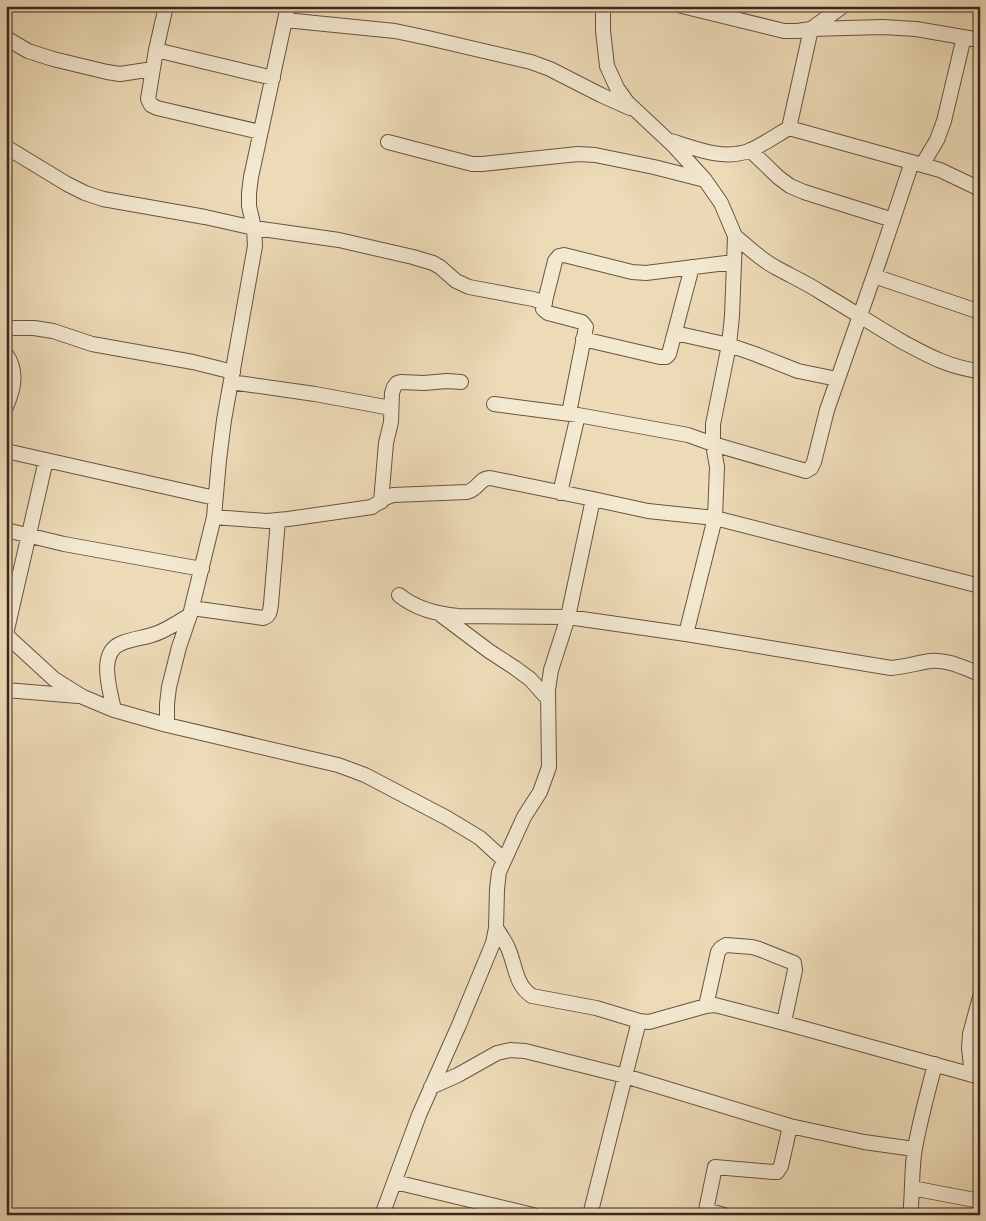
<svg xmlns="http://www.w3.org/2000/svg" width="986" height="1221" font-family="'Libre Bodoni',serif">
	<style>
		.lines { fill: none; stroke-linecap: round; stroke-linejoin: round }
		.minor-casing { stroke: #685443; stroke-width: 16 }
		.minor { stroke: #f3e8d0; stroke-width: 14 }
	</style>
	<rect width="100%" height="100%" fill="#eddbb7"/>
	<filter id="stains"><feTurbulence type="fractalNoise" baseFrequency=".004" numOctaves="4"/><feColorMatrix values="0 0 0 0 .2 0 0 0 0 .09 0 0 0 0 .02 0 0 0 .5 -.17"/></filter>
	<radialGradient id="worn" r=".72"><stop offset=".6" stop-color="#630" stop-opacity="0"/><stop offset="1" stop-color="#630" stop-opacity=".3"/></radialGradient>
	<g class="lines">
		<defs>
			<path id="minor" d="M166 6 156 50 148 99 151 105 157 108 260 132
				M603 6V31L607 66 617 88 627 102 675 147 705 180 721 203 735 236 732 316 729 345 713 424V444L717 467 715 518 980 586
				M682 6 784 31H797L811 29 883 27 916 29 980 40
				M285 20 395 31 428 38 531 62 550 69 601 95 630 108
				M6 38 28 51 53 59 107 72 120 74 153 69
				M156 50 273 78
				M789 128 922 165 940 170 980 189
				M671 141C696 149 725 161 751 150 764 144 777 135 789 128L811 29 843 6
				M388 142 472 164H482L578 154 595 155 654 167 705 180
				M6 147 67 184 85 193 103 199 205 217 254 228 339 240 413 257 433 263 440 267 456 281 469 287 533 299 545 303
				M750 150 778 177 790 186 804 192 893 220
				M922 165 937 140 944 121 964 37
				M735 236C748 247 760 259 775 267 791 276 807 283 822 293 849 309 874 325 901 341 927 355 950 368 980 371
				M874 276 980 312
				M6 328H34L53 331 92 344 193 362 233 372
				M675 333 729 345 755 354 798 371 837 379
				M583 339 660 357H666L669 354 692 267
				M6 354C18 372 14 388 6 407
				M231 382 315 394 391 408
				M494 404 578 415 688 435 713 444 806 471 811 468 814 462 827 410 879 261 912 162
				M569 413 586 327 582 322 548 313 543 309 555 261 559 256 564 255 632 272 646 273 734 262
				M6 451 215 498
				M560 493 578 415
				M381 502 386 443 391 422 392 393 394 387 397 383 401 382 424 383 447 381 461 382
				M214 517 267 521 288 519 372 507 385 498 393 495 467 492C479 489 479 478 490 478L593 499
				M6 530 64 544 202 569
				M399 595C416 609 436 614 458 616L568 617 686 634 891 668C904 667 917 663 930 661 947 659 964 668 980 674
				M192 608 263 618C270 616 270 611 271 604L278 520
				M441 615 489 651 515 668 530 679 548 699
				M6 634 46 460
				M6 635 54 679 83 697 114 710 167 725 338 765 365 775 447 818 480 838 504 860
				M6 690 78 696
				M114 710C110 690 97 652 122 643 132 639 142 638 152 635 166 631 178 622 190 615
				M167 725V704L169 687 179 647 190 615 214 517 219 460 224 420 255 246 254 228 249 206V193L251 177 288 6
				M496 928C500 934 505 941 508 948 516 966 515 985 532 996L596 1008 639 1021 649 1022 706 1006 715 1005 788 1024 980 1077
				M706 1006 718 952 721 948 726 945 752 947 759 949 794 963 795 970 784 1022
				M972 1075 969 1048 970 1034 980 997
				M431 1087 458 1075 497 1053 510 1050 525 1051 625 1076 790 1126 864 1142 914 1149
				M395 1182 533 1215
				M912 1188 980 1201
				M706 1210 724 1215
				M382 1215 419 1115 459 1025 493 943 496 928 497 889 499 872 524 817 540 792 549 767 548 690 551 670 568 617 593 499 648 511 715 518 686 634
				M590 1215 639 1021
				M705 1215 715 1167 773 1172H777L781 1166 790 1126
				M910 1215C913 1193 911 1170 915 1148 920 1120 928 1092 935 1064"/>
		</defs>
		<use href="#minor" class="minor-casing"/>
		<use href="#minor" class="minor"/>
	</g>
	<rect width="986" height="1221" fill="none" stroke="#eddbb7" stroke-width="25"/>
	<rect x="8" y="8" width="971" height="1206" fill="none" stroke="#3b271c" stroke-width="2.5"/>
	<rect x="12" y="12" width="961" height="1196" fill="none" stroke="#3b271c"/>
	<rect width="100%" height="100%" filter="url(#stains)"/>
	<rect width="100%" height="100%" fill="url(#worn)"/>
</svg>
